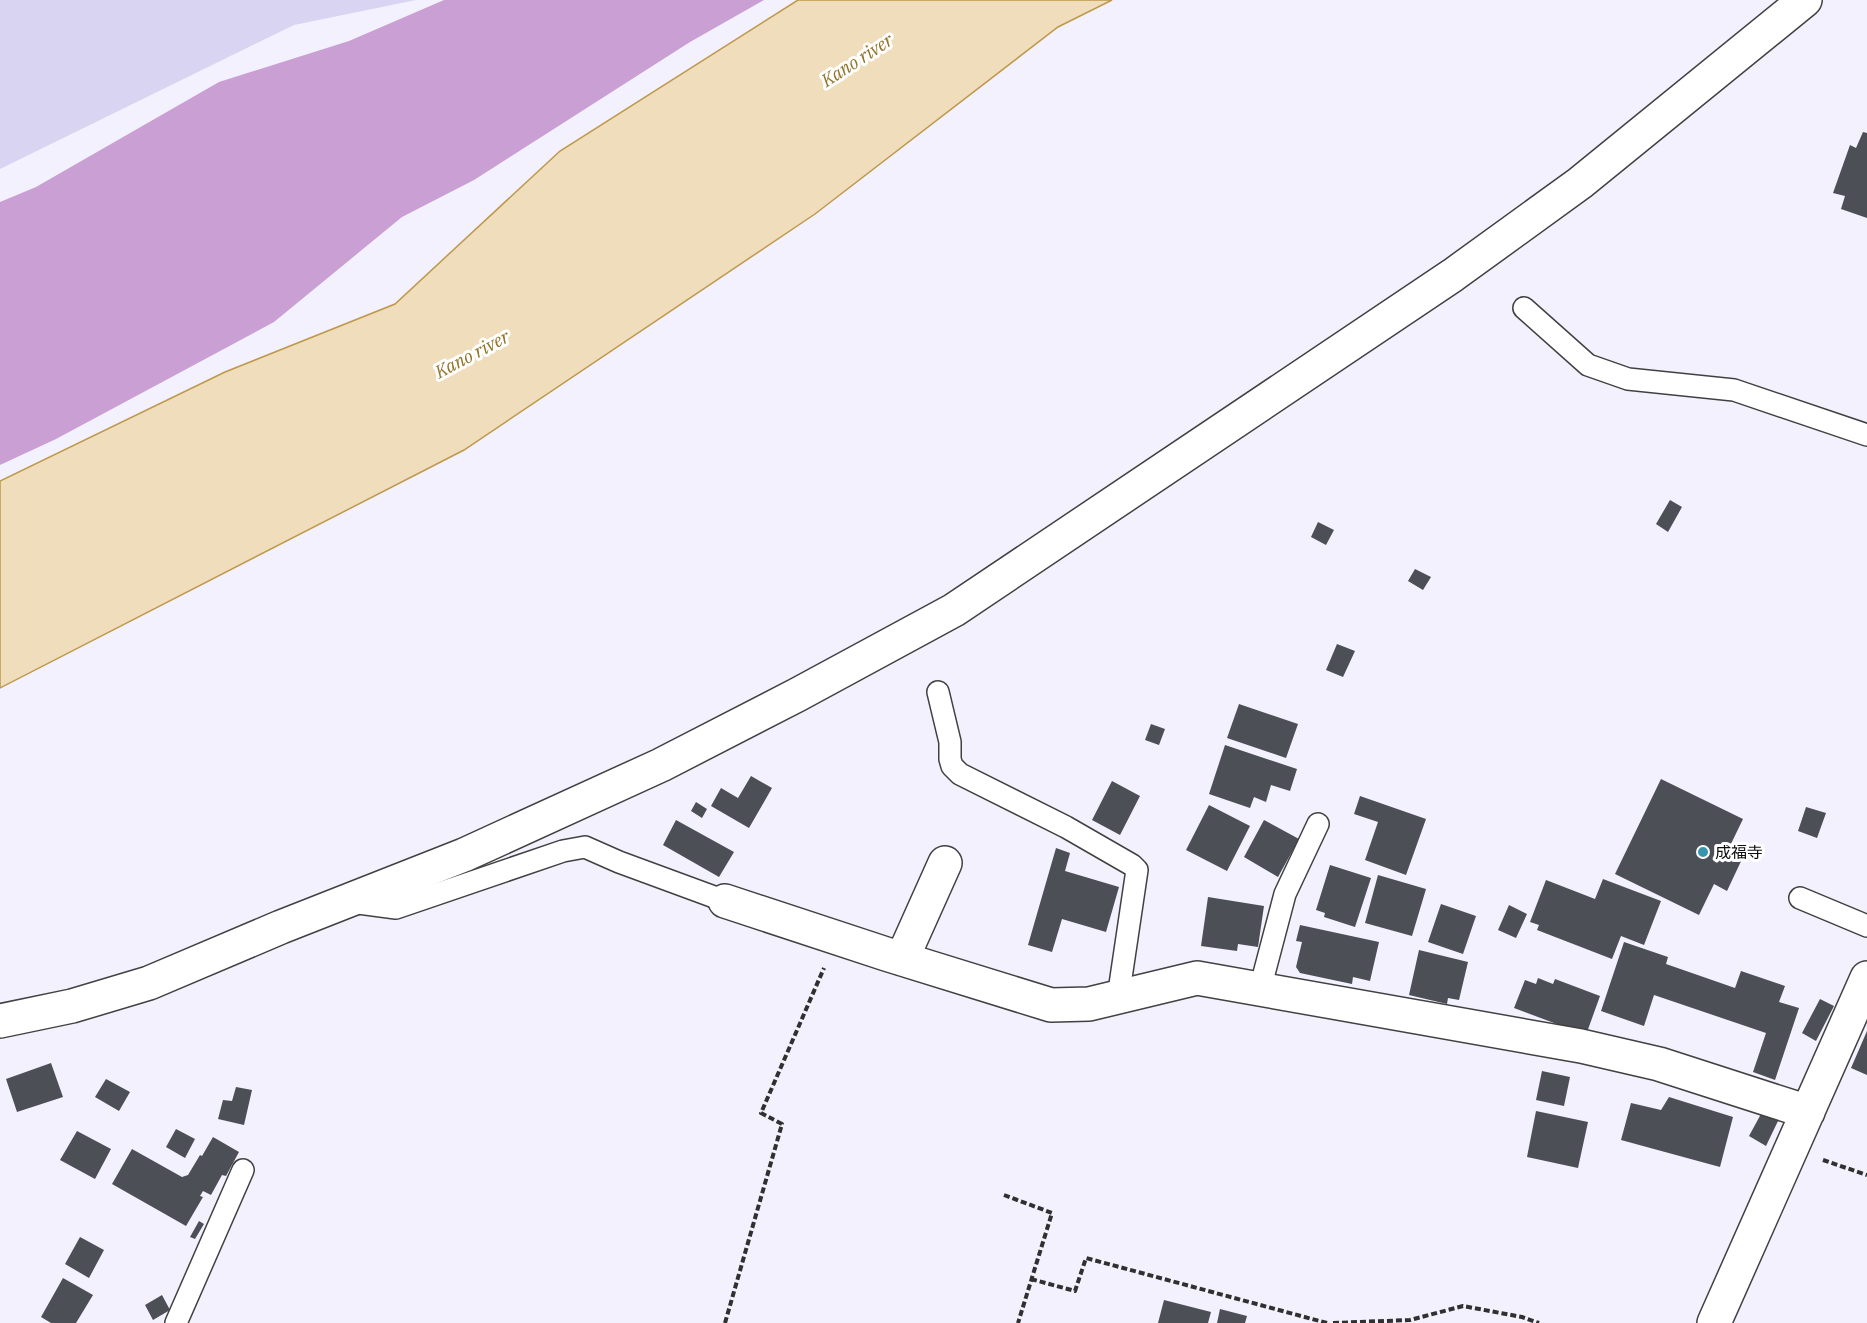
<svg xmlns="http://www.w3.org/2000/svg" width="1867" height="1323" font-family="'IBM Plex Serif','Noto Sans JP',serif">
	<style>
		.farmland { fill: #d9d4f1 }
		.forest { fill: #ca9fd3 }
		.water { fill: #efddbb; stroke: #be984b; stroke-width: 1.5 }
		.building { fill: #4c4f56 }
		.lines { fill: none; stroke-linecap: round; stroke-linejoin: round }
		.lane-casing { stroke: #414141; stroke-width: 24 }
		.street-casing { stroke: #414141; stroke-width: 36 }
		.path { stroke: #303030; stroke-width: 4; stroke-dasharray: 6 3; stroke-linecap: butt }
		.lane { stroke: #fff; stroke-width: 21 }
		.street { stroke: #fff; stroke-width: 33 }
		.poi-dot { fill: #3694af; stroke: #fff; stroke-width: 2 }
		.labels { text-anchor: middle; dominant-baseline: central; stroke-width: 6; stroke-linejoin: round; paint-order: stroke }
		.poi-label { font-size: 16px; fill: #0e0e0e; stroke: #fff; text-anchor: start }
		.water-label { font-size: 18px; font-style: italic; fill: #927226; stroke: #fff }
	</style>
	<rect width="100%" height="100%" fill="#f2f1fd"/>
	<path class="farmland" d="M0 0H416L294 25 0 169Z"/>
	<path class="forest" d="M444 0H764L690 42 474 180 402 217 274 322 56 439 0 465V202L36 187 219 82 349 41Z"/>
	<path class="water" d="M798 0H1112L1058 27 815 214 464 450 0 688V481L225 372 395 304 560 151Z"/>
	<path class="building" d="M1863 132 1867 133V218L1841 209 1845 196 1833 193 1850 145 1856 148Z
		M1670 500 1682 507 1668 532 1656 524Z
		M1318 522 1334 530 1326 545 1311 537Z
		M1415 569 1431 577 1423 590 1408 581Z
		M1337 644 1355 651 1343 677 1326 670Z
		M1239 704 1298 724 1286 758 1227 738Z
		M1151 724 1165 729 1159 745 1145 740Z
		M1225 745 1297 769 1290 791 1271 785 1266 802 1254 797 1250 808 1209 794Z
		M751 776 772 788 749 828 711 806 721 788 738 798Z
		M1661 779 1743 819 1728 850 1743 857 1727 891 1714 884 1699 915 1615 874Z
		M1112 781 1140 796 1120 835 1092 820Z
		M1360 796 1426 819 1406 875 1365 860 1378 822 1354 814Z
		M696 802 707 809 702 818 691 811Z
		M1209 805 1250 826 1227 871 1186 850Z
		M1806 807 1826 813 1817 838 1798 831Z
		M676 820 734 852 719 877 663 845Z
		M1264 820 1299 839 1278 877 1244 857Z
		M1056 848 1070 853 1065 871 1119 887 1106 932 1062 919 1052 952 1028 945Z
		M1330 865 1371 878 1355 927 1324 917 1325 913 1316 910Z
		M1378 875 1426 889 1412 936 1365 923Z
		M1603 879 1661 901 1644 945 1621 936 1612 959 1537 930 1539 925 1530 922 1546 880 1595 899Z
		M1208 897 1264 906 1258 947 1238 944 1237 951 1201 946Z
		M1441 904 1476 916 1463 954 1428 942Z
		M1509 905 1527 914 1516 938 1498 930Z
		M1300 925 1379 942 1370 981 1353 977 1352 984 1300 973 1296 967 1302 942 1296 941Z
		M1624 942 1668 957 1666 964 1735 988 1741 971 1785 986 1779 1002 1799 1008 1775 1080 1753 1072 1766 1033 1654 995 1644 1026 1601 1011Z
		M1419 950 1468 962 1459 1000 1448 998 1447 1004 1409 995Z
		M1538 978 1553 984 1555 979 1600 996 1586 1035 1514 1008 1525 980 1536 984Z
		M1820 999 1834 1006 1816 1041 1802 1033Z
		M1867 1031V1075L1851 1068Z
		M51 1063 63 1097 17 1112 6 1079Z
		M1542 1071 1570 1077 1564 1106 1536 1100Z
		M106 1079 130 1092 119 1111 95 1097Z
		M236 1087 252 1090 244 1125 218 1119 223 1100 232 1101Z
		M1669 1097 1733 1117 1720 1167 1621 1140 1631 1103 1661 1110Z
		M1536 1111 1588 1122 1578 1168 1527 1157Z
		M1761 1114 1778 1121 1766 1146 1749 1136Z
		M176 1129 195 1139 185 1158 166 1147Z
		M77 1131 111 1149 95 1179 60 1160Z
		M213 1137 239 1152 226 1176 222 1175 211 1195 203 1191 200 1196 203 1197 186 1226 112 1184 132 1149 182 1177 188 1175 200 1155 202 1156Z
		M199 1221 204 1224 195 1239 190 1237Z
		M80 1237 104 1250 89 1278 65 1264Z
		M63 1278 93 1295 76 1323H51L41 1317Z
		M162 1295 170 1310 153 1320 145 1305Z
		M1164 1300 1211 1312 1208 1323H1158Z
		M1220 1309 1247 1316 1245 1323H1217Z"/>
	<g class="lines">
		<defs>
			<path id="lane" d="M1524 308 1588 365 1628 379 1734 390 1867 435
				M938 692 950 742V759L952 766 960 774 1066 827 1132 865 1137 870 1118 998
				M1800 898 1867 926
				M351 902 396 908 563 851 585 847 619 862 725 901
				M1260 989 1285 894 1318 824
				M176 1323 243 1170"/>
			<path id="street" d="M725 901 886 954 1051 1005 1089 1004 1197 978 1581 1046 1659 1064 1808 1112
				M902 959 945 863
				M0 1021 72 1006 149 983 281 927 464 855 661 765 797 695 954 610 1453 275 1580 183 1805 0
				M1714 1323 1867 978"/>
		</defs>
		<use href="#lane" class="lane-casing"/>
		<use href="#street" class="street-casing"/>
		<path class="path" d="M1823 1160 1867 1175
			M1004 1195 1052 1213 1018 1323
			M1031 1279 1075 1291 1086 1258 1327 1323
			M725 1323 782 1124 761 1113 824 968
			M1333 1323 1410 1320 1463 1306 1522 1317 1539 1323"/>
		<use href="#lane" class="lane"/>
		<use href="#street" class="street"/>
	</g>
	<circle class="poi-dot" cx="1703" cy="852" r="6"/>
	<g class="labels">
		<g class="poi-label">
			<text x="1715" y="852">成福寺</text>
		</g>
		<g class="water-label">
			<text transform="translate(857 60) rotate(-33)">Kano river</text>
			<text transform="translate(472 354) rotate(-28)">Kano river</text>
		</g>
	</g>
</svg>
